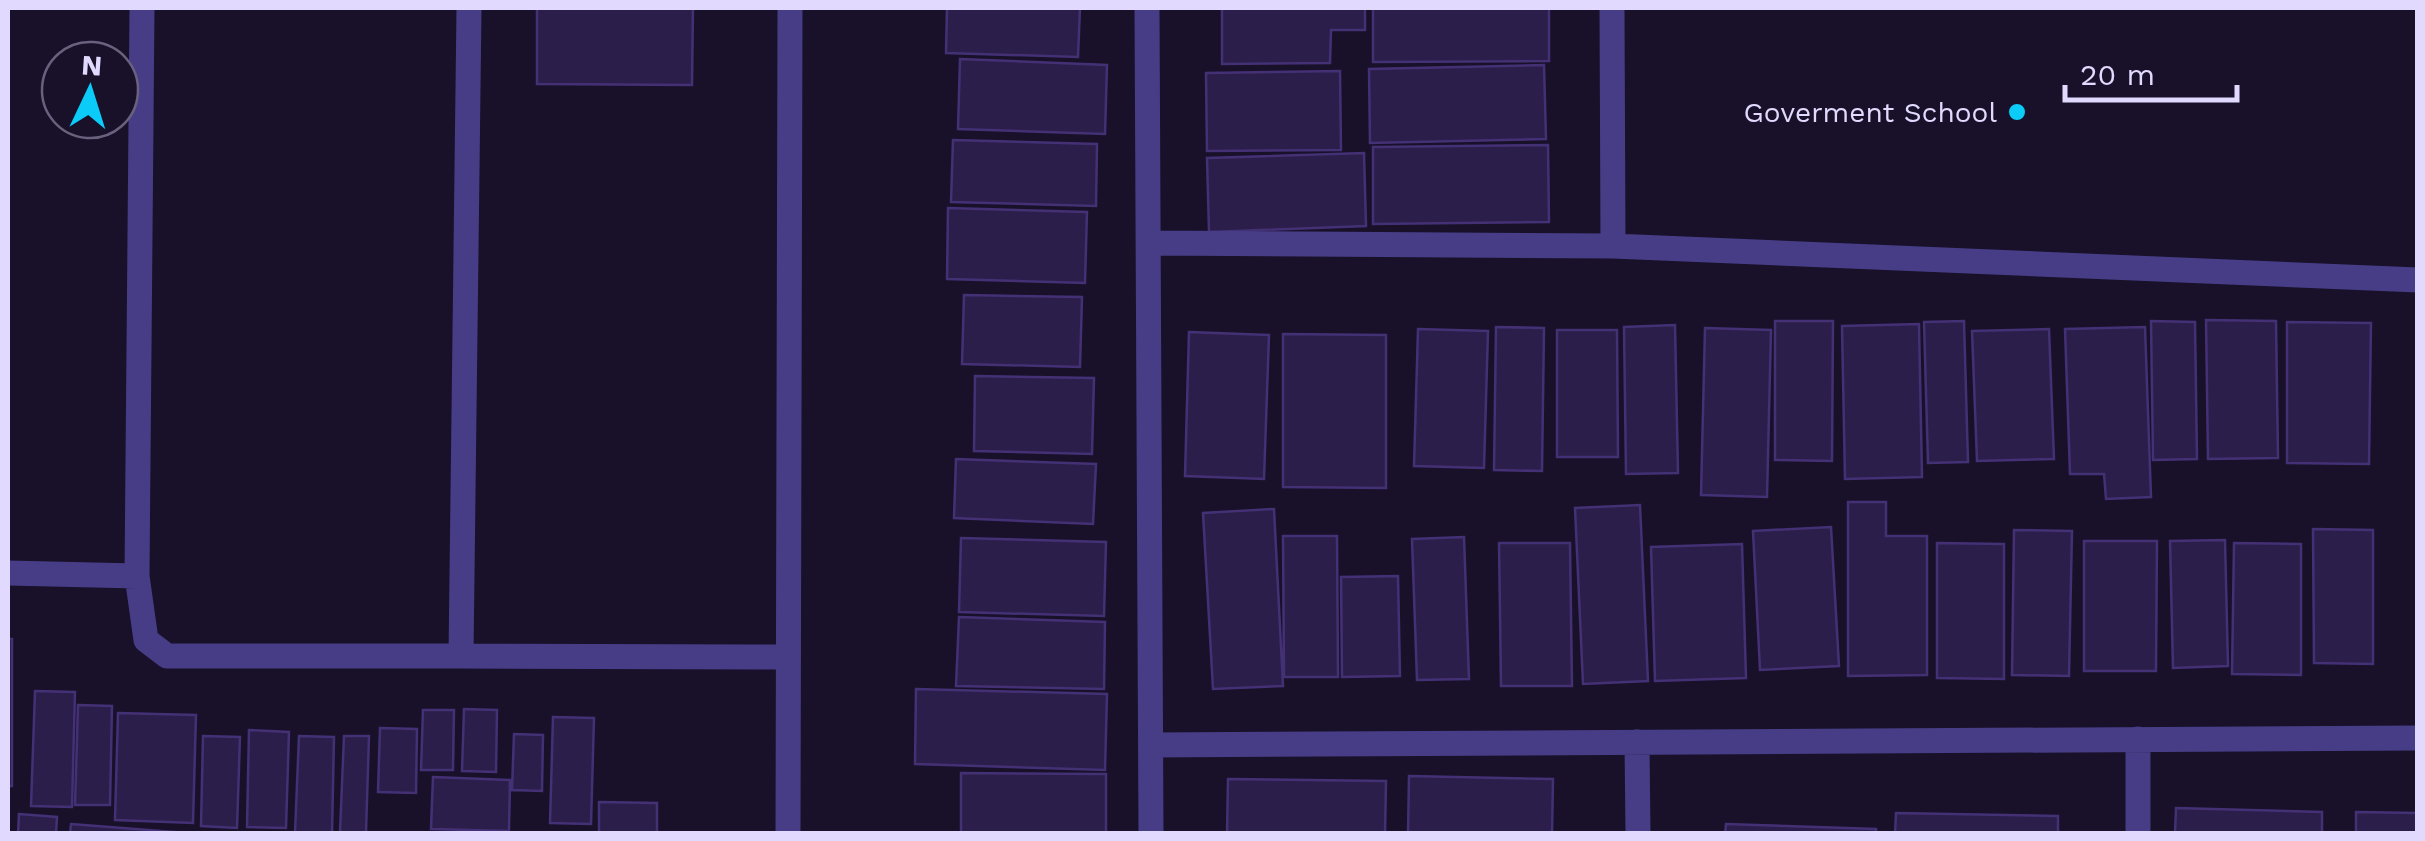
<svg xmlns="http://www.w3.org/2000/svg" width="2425" height="841" font-family="'Work Sans',sans-serif">
	<style>
		.building { fill: #2b1e4a; stroke: #443075; stroke-width: 2.5 }
		.lines { fill: none; stroke-linecap: round; stroke-linejoin: round }
		.minor { stroke: #473d87; stroke-width: 25 }
		.tertiary { stroke: #473d87; stroke-width: 25 }
		.poi-dot { fill: #0bccf9; stroke: #181129; stroke-width: 4 }
		.labels { text-anchor: middle; dominant-baseline: central; stroke-width: 8; stroke-linejoin: round; paint-order: stroke }
		.poi-label { font-size: 28px; fill: #e2dafe; stroke: #181129; text-anchor: end }
	</style>
	<rect width="100%" height="100%" fill="#181129"/>
	<path class="building" d="M537 8H693L692 85 537 84Z
		M947 8H1080L1078 57 946 53Z
		M1222 8H1365V30H1331L1330 63 1222 64Z
		M1373 8H1549V61L1373 62Z
		M960 59 1107 65 1105 134 958 129Z
		M1544 65 1546 139 1370 143 1369 69Z
		M1340 71 1341 150 1207 151 1206 73Z
		M953 140 1097 144 1096 206 951 202Z
		M1548 145 1549 222 1373 224V147Z
		M1364 153 1366 226 1209 232 1207 158Z
		M948 208 1087 212 1085 283 947 279Z
		M964 295 1082 297 1080 367 962 364Z
		M2206 320 2276 321 2278 458 2208 459Z
		M1775 321H1833L1832 461 1775 460Z
		M1964 321 1968 462 1928 463 1924 322Z
		M2151 321 2195 322 2197 459 2153 460Z
		M2287 322 2371 323 2369 464 2287 463Z
		M1919 324 1922 477 1845 479 1842 326Z
		M1675 325 1678 473 1626 474 1624 327Z
		M1496 327 1544 328 1542 471 1494 470Z
		M2145 327 2151 497 2106 499 2104 474H2070L2065 329Z
		M1705 328 1771 330 1767 497 1701 495Z
		M1418 329 1488 331 1484 468 1414 466Z
		M2049 329 2054 459 1977 461 1972 331Z
		M1557 330H1617L1618 457H1557Z
		M1189 332 1269 335 1264 479 1185 476Z
		M1283 334 1386 335V488L1283 487Z
		M975 376 1094 378 1092 454 974 451Z
		M956 459 1096 464 1093 524 954 518Z
		M1848 502H1886V536H1927V675L1848 676Z
		M1640 505 1648 681 1583 684 1575 508Z
		M1274 509 1283 686 1213 689 1203 513Z
		M1831 527 1839 666 1760 670 1753 531Z
		M2313 529 2373 530V664L2314 663Z
		M2014 530 2072 531 2069 676 2012 675Z
		M1283 536H1337L1338 677H1284Z
		M1464 537 1469 679 1417 680 1412 539Z
		M961 538 1106 542 1104 616 959 612Z
		M2225 540 2228 666 2173 668 2170 541Z
		M2084 541H2157L2156 671H2084Z
		M1499 543H1570L1572 686H1501Z
		M1937 543 2004 544V679L1937 678Z
		M2234 543 2301 544V675L2232 674Z
		M1742 544 1746 678 1655 681 1651 547Z
		M1398 576 1400 676 1342 677 1341 577Z
		M959 617 1105 622 1104 689 956 686Z
		M8 639H12V786H8Z
		M916 689 1107 694 1105 770 915 764Z
		M35 691 75 692 72 807 31 806Z
		M78 705 112 706 110 805H75Z
		M464 709 497 710 496 772 462 771Z
		M423 710H454L453 770H421Z
		M118 713 196 715 193 823 115 820Z
		M553 717 594 718 591 824 550 823Z
		M380 728 417 729 416 793 378 792Z
		M249 730 289 732 286 828 247 827Z
		M514 734 543 735 542 791 512 790Z
		M203 736 240 737 237 828 201 826Z
		M299 736 334 737 332 834 295 833Z
		M344 736H369L366 833 340 832Z
		M961 773 1106 774V834H961Z
		M1409 776 1553 779 1552 834H1408Z
		M433 777 510 780 509 831 431 829Z
		M1228 779 1386 781 1385 834H1227Z
		M599 802 657 803V834H599Z
		M2176 808 2322 812V834H2175Z
		M2356 812 2418 813V834H2356Z
		M1896 813 2058 816V834H1895Z
		M19 814 57 817 56 834H18Z
		M71 824 200 834H70Z
		M1726 824 1876 829V834H1725Z"/>
	<g class="lines">
		<path class="minor" d="M142 8 137 576 146 640 167 656H461L469 8
			M1147 8 1151 834
			M1612 8 1613 246
			M1150 243 1613 246 2418 280
			M8 573 137 576
			M461 656 788 657
			M1637 742 1638 834
			M1151 745 2418 738
			M2138 834V739"/>
		<path class="tertiary" d="M788 834 790 8"/>
	</g>
	<circle class="poi-dot" cx="2017" cy="112" r="10"/>
	<g class="labels">
		<g class="poi-label">
			<text x="1997" y="112">Goverment School</text>
		</g>
	</g>
	<rect width="2425" height="841" fill="none" stroke="#e2dafe" stroke-width="20"/>
	<g transform="translate(90 90) rotate(4)"><circle r="48" fill="#181129" stroke="#69617e" stroke-width="2.5"/>
	<path d="M0-8L18 38L0 25L-18 38Z" fill="#0bccf9"/>
	<text y="-15" font-size="28" font-weight="bold" text-anchor="middle" fill="#e2dafe">N</text>
	</g>
	<path d="M2065 85v15h172v-15" fill="none" stroke="#e2dafe" stroke-width="5"/>
	<text x="2080" y="85" font-size="30" fill="#e2dafe" stroke="#181129" stroke-width="8" paint-order="stroke">20 m</text>
</svg>
